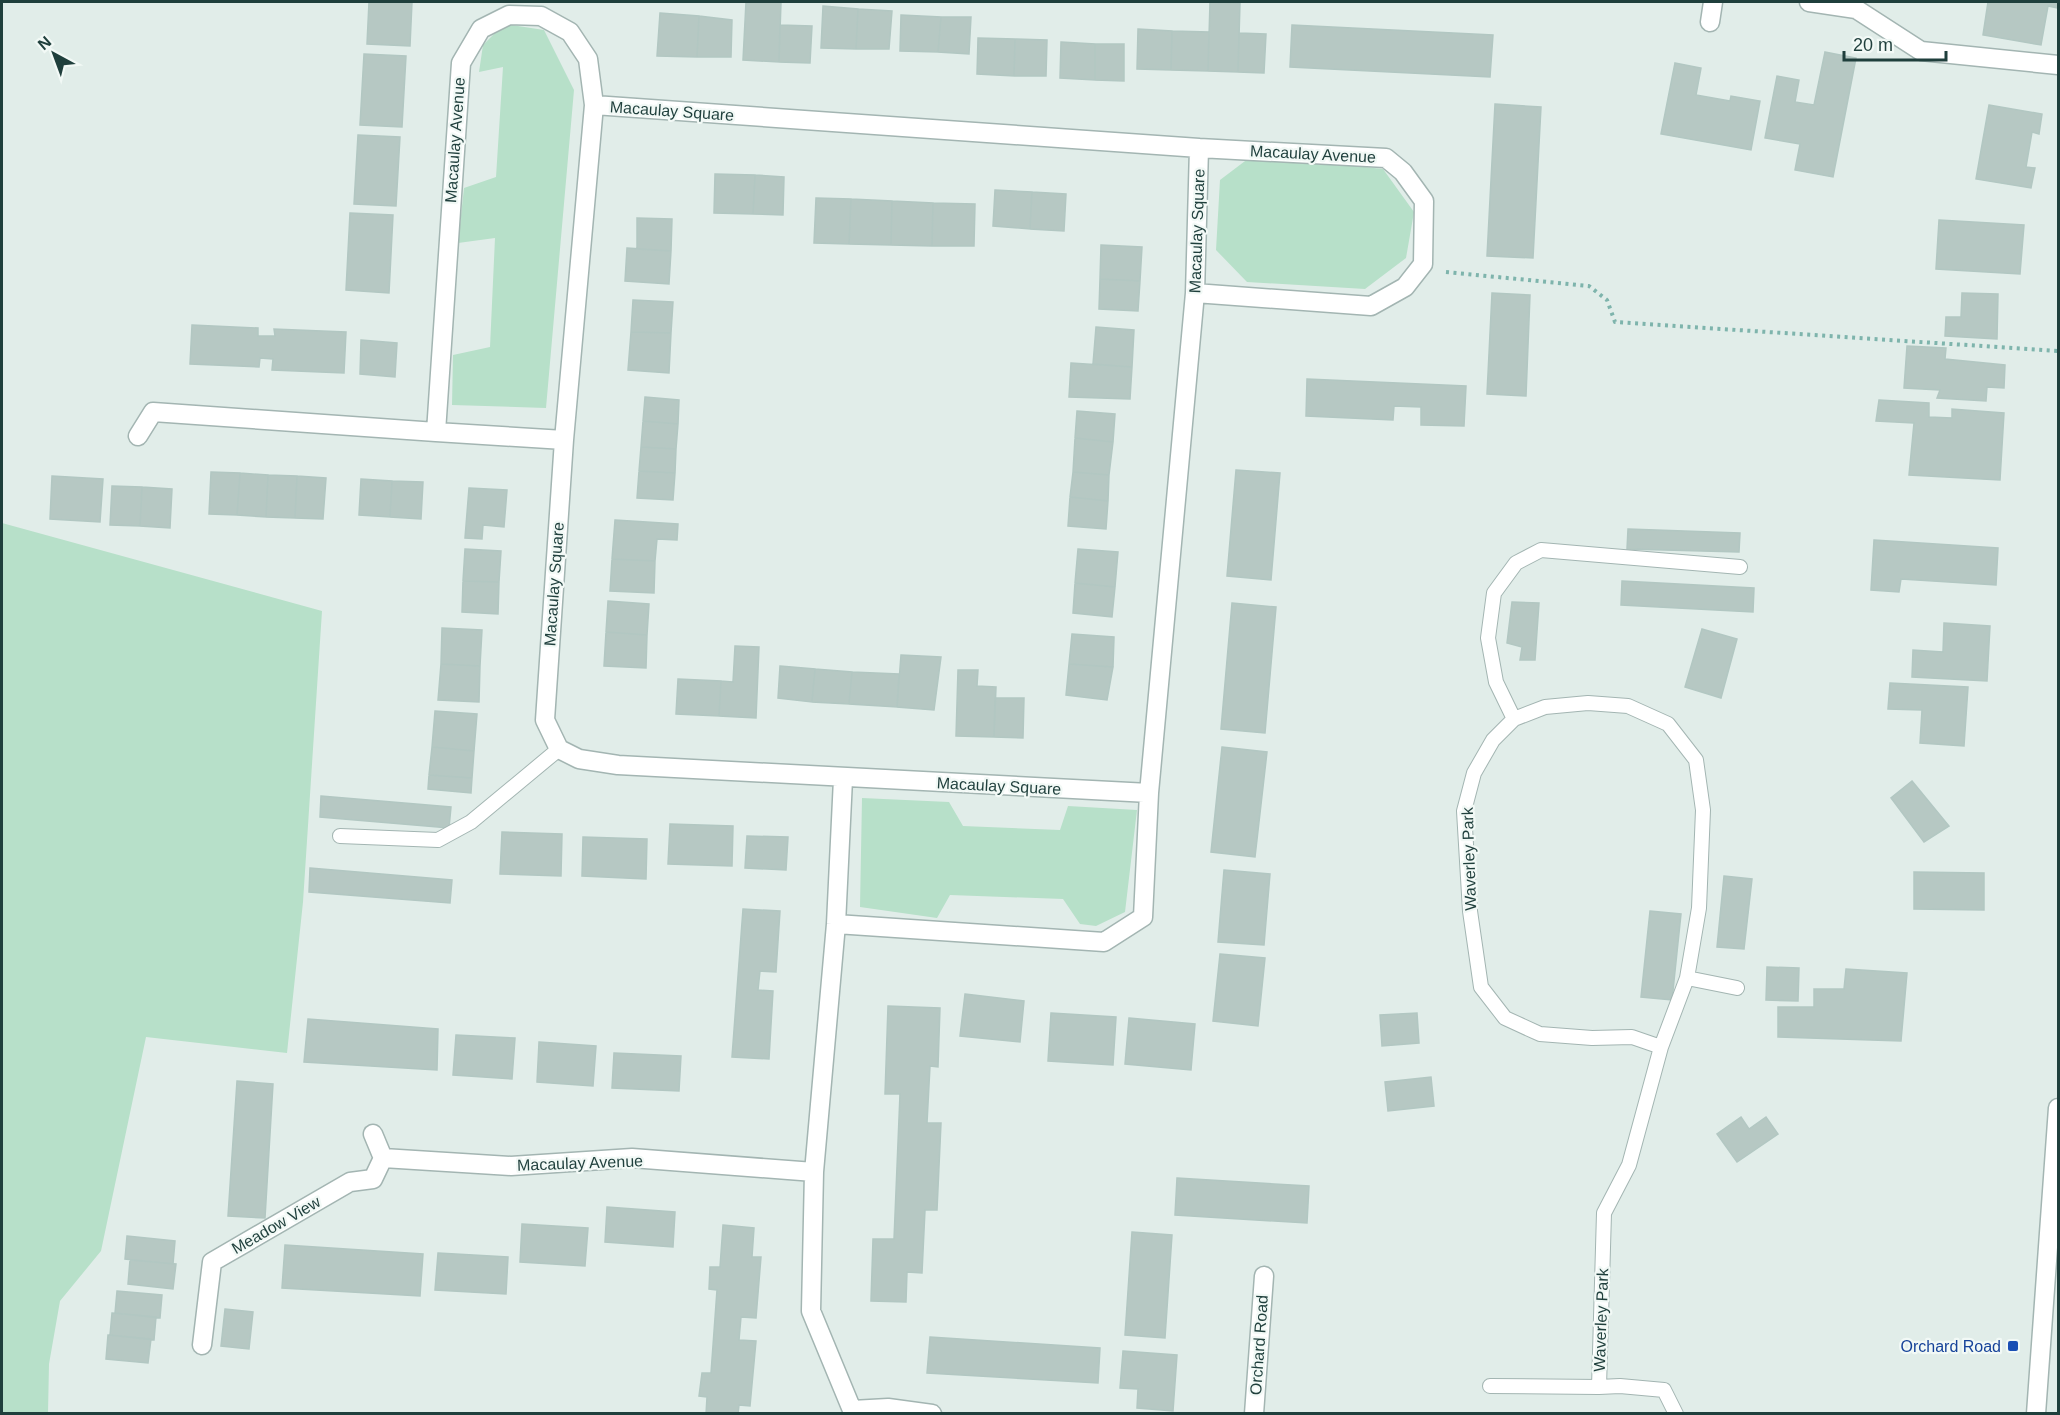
<svg xmlns="http://www.w3.org/2000/svg" width="2060" height="1415" font-family="Arial,sans-serif">
	<style>
		.green { fill: #b7e0c9 }
		.building { fill: #b6c8c3; stroke: #b2c7c2; stroke-width: 1.5 }
		.lines { fill: none; stroke-linecap: round; stroke-linejoin: round }
		.service-casing { stroke: #a3b5b2; stroke-width: 16 }
		.minor-casing { stroke: #a3b5b2; stroke-width: 21 }
		.tertiary-casing { stroke: #a3b5b2; stroke-width: 21 }
		.path { stroke: #7eb4ac; stroke-width: 4; stroke-dasharray: 3 4.5; stroke-linecap: butt }
		.service { stroke: #fff; stroke-width: 14 }
		.minor { stroke: #fff; stroke-width: 18 }
		.tertiary { stroke: #fff; stroke-width: 18 }
		.transit-dot { fill: #1a4fb4; stroke: #f2f9f6; stroke-width: 2 }
		.labels { text-anchor: middle; dominant-baseline: central; stroke-width: 4.5; stroke-linejoin: round; paint-order: stroke }
		.street-label { font-size: 16px; fill: #1f3f3c; stroke: #f2f9f6 }
		.transit-label { font-size: 16px; fill: #164399; stroke: #f2f9f6; text-anchor: end }
	</style>
	<rect width="100%" height="100%" fill="#e1ede9"/>
	<path class="green" d="M504 24 544 30 574 90 546 408 452 405 453 355 490 347 495 238 458 243 464 188 496 177 503 67 479 72 483 45Z
		M1253 155 1383 169 1414 212 1406 258 1365 289 1247 282 1216 250 1220 180Z
		M2 523 322 611 303 902 287 1053 146 1037 101 1251 60 1301 49 1364 48 1413H2Z
		M862 798 949 802 963 826 1060 830 1068 806 1137 810 1125 912 1096 926 1080 924 1063 899 950 895 937 918 860 907Z"/>
	<path class="building" d="M369 2H412L410 46 367 44Z
		M746 2H781L779 62 743 60Z
		M1210 2 1240 3 1238 72 1208 71Z
		M1988 2H2058V8L2048 6 2041 45 1983 35Z
		M823 6 858 9 856 49 821 48Z
		M858 9 892 11 889 49H856Z
		M660 13 699 16 697 57 657 56Z
		M901 15 941 17 938 52 900 51Z
		M699 16 732 20 731 57H697Z
		M941 17H971L969 54 938 52Z
		M780 25 812 26 810 63 779 62Z
		M1292 25 1493 35 1490 77 1290 67Z
		M1138 29 1172 31 1171 70 1137 69Z
		M1172 31 1209 32 1208 71 1171 70Z
		M1239 33 1266 34 1264 73 1238 72Z
		M978 38 1015 39 1014 76 977 74Z
		M1015 39 1047 40 1046 76H1014Z
		M1061 42 1095 44V80L1060 78Z
		M1095 44H1124V81L1095 80Z
		M1825 52 1856 58 1833 177 1795 170 1800 144 1765 138 1777 76 1799 80 1795 102 1814 105Z
		M364 54 406 56 402 127 360 125Z
		M1675 63 1701 68 1696 95 1730 101 1731 96 1760 101 1751 150 1661 134Z
		M1495 104 1541 107 1533 258 1487 256Z
		M1989 105 2042 114 2039 134 2032 132 2026 167 2035 168 2031 188 1976 179Z
		M358 135 400 137 396 206 354 204Z
		M715 174 755 175 753 214 714 213Z
		M755 175 784 177 783 215 753 214Z
		M995 190 1032 192 1030 229 993 226Z
		M1032 192 1066 194 1064 231 1030 229Z
		M816 198 851 199 849 244 814 243Z
		M851 199 892 201 891 245 849 244Z
		M892 201 933 203 932 246 891 245Z
		M933 203 975 204 974 246H932Z
		M350 213 393 215 389 293 346 290Z
		M637 218 672 219 671 251 637 249Z
		M1939 220 2024 225 2020 274 1936 269Z
		M1101 245 1142 247 1140 281 1100 279Z
		M627 248 671 251 669 284 625 281Z
		M1100 279 1140 281 1138 311 1099 309Z
		M1492 293 1530 295 1526 396 1487 394Z
		M1962 293 1998 294 1997 339 1945 336 1946 317H1961Z
		M633 300 673 302 671 333 631 332Z
		M192 325 258 328V336H275L274 329 346 332 344 373 272 370 273 359 260 358 259 367 190 364Z
		M1096 327 1134 330 1132 367 1093 364Z
		M631 332 671 333 669 373 628 370Z
		M361 340 397 343 395 377 360 374Z
		M1907 346 1946 348 1945 359 2005 365 2004 388 1987 387 1986 401 1937 398 1940 390 1904 388Z
		M1071 363 1132 367 1130 399 1069 397Z
		M1307 379 1466 386 1464 426 1421 425V407L1394 406 1393 420 1306 416Z
		M645 397 679 400 678 424 643 421Z
		M1879 400 1929 403V417L1952 418V409L2004 413 2000 480 1909 475 1914 423 1876 421Z
		M1077 411 1115 414 1113 442 1075 438Z
		M643 421 678 424 676 449 641 447Z
		M1075 438 1113 442 1109 475 1073 472Z
		M641 447 676 449 675 473 639 471Z
		M1236 470 1280 473 1271 580 1227 576Z
		M639 471 675 473 673 500 637 498Z
		M211 472 240 473 237 515 209 514Z
		M1073 472 1109 475 1108 501 1070 497Z
		M240 473 268 475 266 517 237 515Z
		M268 475 297 476 295 518 266 517Z
		M52 476 103 479 100 522 50 519Z
		M297 476 326 478 323 519 295 518Z
		M361 479 392 481 390 517 359 515Z
		M392 481 423 482 421 519 390 517Z
		M112 486 142 487 140 526 110 525Z
		M142 487 172 489 170 528 140 526Z
		M469 488 507 490 504 527 483 525 482 539 465 538Z
		M1070 497 1108 501 1106 529 1068 526Z
		M615 520 678 524 677 540 657 539 655 561 612 559Z
		M1628 529 1740 533 1739 552 1627 549Z
		M1874 540 1998 548 1996 585 1901 579 1899 592 1871 590Z
		M465 549 501 551 499 582 463 581Z
		M1078 549 1118 552 1115 587 1075 583Z
		M612 559 655 561 654 593 610 591Z
		M463 581 499 582 498 614 462 612Z
		M1622 581 1754 588 1753 612 1621 605Z
		M1075 583 1115 587 1112 617 1073 613Z
		M608 601 649 604 647 635 606 632Z
		M1512 602 1539 603 1535 660H1520L1522 647 1507 643Z
		M1232 603 1276 607 1265 733 1221 729Z
		M1944 623 1990 626 1987 681 1912 677 1913 650 1943 652Z
		M442 628 482 630 480 666 441 664Z
		M1702 629 1737 639 1721 698 1685 687Z
		M606 632 647 635 646 668 604 666Z
		M1072 634 1114 637 1113 667 1069 664Z
		M735 646 759 647 756 718 719 716 721 681 733 682Z
		M901 655 941 657 934 710 897 707Z
		M441 664 480 666 479 702 438 700Z
		M1069 664 1113 667 1107 700 1066 695Z
		M780 666 815 669 812 702 778 698Z
		M815 669 852 672 849 704 812 702Z
		M958 670H978L977 686 996 687 994 737 956 736Z
		M852 672 899 674 897 707 849 704Z
		M678 679 721 681 719 716 676 714Z
		M1890 683 1968 687 1964 746 1920 743 1922 710 1888 709Z
		M995 698H1024L1023 738 994 737Z
		M435 711 477 714 474 751 432 747Z
		M432 747 474 751 472 778 429 775Z
		M1222 747 1267 752 1255 857 1211 852Z
		M429 775 472 778 471 793 428 789Z
		M1912 781 1949 826 1924 842 1891 798Z
		M321 796 451 807 449 828 320 817Z
		M670 824 733 826 732 866 668 864Z
		M502 832 562 834 561 876 500 874Z
		M747 836 788 837 786 870 745 868Z
		M583 837 647 839 646 879 582 876Z
		M310 868 452 880 450 903 309 892Z
		M1224 870 1270 874 1264 945 1218 942Z
		M1914 872 1984 873V910L1914 909Z
		M1724 876 1752 879 1744 949 1717 947Z
		M743 909 780 911 776 972 760 971 758 990 773 991 769 1059 732 1057Z
		M1650 911 1681 914 1672 1000 1641 997Z
		M1220 954 1265 958 1258 1026 1213 1021Z
		M1767 967 1799 968 1798 1001 1766 1000Z
		M1846 969 1907 973 1901 1041 1778 1037V1007H1814V989H1844Z
		M965 994 1024 1001 1020 1042 960 1036Z
		M888 1006 940 1008 938 1067 930 1066 927 1123H941L937 1210H925L922 1273 907 1272 906 1302 871 1301 873 1239H894L900 1094H885Z
		M1051 1013 1116 1017 1113 1065 1048 1061Z
		M1417 1013 1419 1043 1382 1046 1380 1015Z
		M1129 1018 1195 1024 1191 1070 1125 1064Z
		M308 1019 438 1029 437 1070 304 1062Z
		M456 1035 515 1038 512 1079 453 1075Z
		M539 1042 596 1046 593 1086 537 1082Z
		M614 1053 681 1056 679 1091 612 1088Z
		M1431 1077 1434 1106 1388 1111 1385 1082Z
		M237 1081 273 1084 265 1218 228 1216Z
		M1741 1117 1749 1129 1766 1117 1778 1134 1737 1162 1717 1134Z
		M1177 1178 1309 1186 1307 1223 1175 1215Z
		M607 1207 675 1212 673 1247 605 1242Z
		M522 1224 588 1228 585 1266 520 1262Z
		M723 1225 754 1228 752 1257H761L756 1318 741 1317 739 1340 756 1341 750 1406 739 1405 738 1414H706L707 1397 699 1396 702 1373H711L717 1290 709 1289 710 1267H720Z
		M1132 1232 1172 1235 1165 1338 1125 1335Z
		M127 1236 175 1241 173 1264 125 1259Z
		M285 1245 423 1254 420 1296 282 1288Z
		M438 1253 508 1257 506 1294 435 1290Z
		M130 1260 176 1264 173 1289 128 1284Z
		M117 1291 162 1295 160 1318 115 1313Z
		M225 1309 253 1312 249 1349 221 1346Z
		M112 1313 156 1317 154 1340 110 1335Z
		M108 1335 151 1339 148 1363 106 1359Z
		M930 1337 1100 1348 1098 1383 927 1373Z
		M1123 1351 1177 1355 1173 1411 1137 1408 1138 1389 1120 1388Z"/>
	<g class="lines">
		<defs>
			<path id="service" d="M1514 719 1496 682 1488 638 1494 593 1516 563 1541 550 1740 567
				M340 836 438 840 471 822 559 749
				M1687 978 1737 988
				M1490 1386 1599 1387 1604 1213 1629 1165 1661 1047 1687 978 1699 908 1703 810 1696 760 1668 724 1628 706 1588 703 1545 707 1514 719 1493 740 1474 773 1464 811 1470 911 1481 987 1505 1018 1540 1034 1592 1038 1632 1037 1661 1047
				M1599 1387 1620 1386 1664 1390 1676 1414"/>
			<path id="minor" d="M1809 2 1856 9 1921 51 2058 65
				M1710 22 1713 2
				M1195 293 1371 306 1405 287 1423 264 1424 201 1403 172 1386 158 1199 148
				M138 436 153 412 436 432
				M564 440 436 432 461 63 481 29 509 15 541 16 570 32 588 59 594 105
				M843 779 836 924 814 1172 811 1311 852 1410
				M836 924 1104 942 1143 917 1149 793 1195 293 1199 148 594 105 564 440 545 720 559 749 579 759 618 765 1149 793
				M383 1158 511 1166 632 1158 814 1172
				M202 1345 212 1262 350 1182 373 1179 383 1158 373 1134
				M852 1410 888 1408 932 1414
				M1254 1414 1264 1276"/>
			<path id="tertiary" d="M2036 1414 2058 1108"/>
		</defs>
		<use href="#service" class="service-casing"/>
		<use href="#minor" class="minor-casing"/>
		<use href="#tertiary" class="tertiary-casing"/>
		<path class="path" d="M1446 272 1589 286 1607 300 1615 322 2058 351"/>
		<use href="#service" class="service"/>
		<use href="#minor" class="minor"/>
		<use href="#tertiary" class="tertiary"/>
	</g>
	<rect class="transit-dot" x="2007" y="1340" width="12" height="12" rx="3"/>
	<g class="labels">
		<g class="street-label">
			<text transform="translate(672 111) rotate(4)">Macaulay Square</text>
			<text transform="translate(455 140) rotate(-86)">Macaulay Avenue</text>
			<text transform="translate(1313 154) rotate(3)">Macaulay Avenue</text>
			<text transform="translate(1197 231) rotate(-88)">Macaulay Square</text>
			<text transform="translate(554 584) rotate(-86)">Macaulay Square</text>
			<text transform="translate(999 786) rotate(3)">Macaulay Square</text>
			<text transform="translate(1469 859) rotate(-92)">Waverley Park</text>
			<text transform="translate(580 1163) rotate(-2)">Macaulay Avenue</text>
			<text transform="translate(276 1225) rotate(-30)">Meadow View</text>
			<text transform="translate(1601 1320) rotate(-88)">Waverley Park</text>
			<text transform="translate(1259 1345) rotate(-86)">Orchard Road</text>
		</g>
		<g class="transit-label">
			<text x="2001" y="1346">Orchard Road</text>
		</g>
	</g>
	<rect width="2060" height="1415" fill="none" stroke="#1f3f3c" stroke-width="6"/>
	<g transform="translate(54 54) rotate(319)" stroke="#f2f9f6" stroke-width="4.5" paint-order="stroke">
	<path d="M0-4.5L10 22L0 15L-10 22Z" fill="#1f3f3c"/>
	<text y="-9" font-size="16" font-weight="bold" text-anchor="middle" fill="#1f3f3c">N</text>
	</g>
	<path d="M1844 51v9h102v-9" fill="none" stroke="#1f3f3c" stroke-width="3"/>
	<text x="1853" y="51" font-size="18" fill="#1f3f3c" stroke="#f2f9f6" stroke-width="4.5" paint-order="stroke">20 m</text>
</svg>
